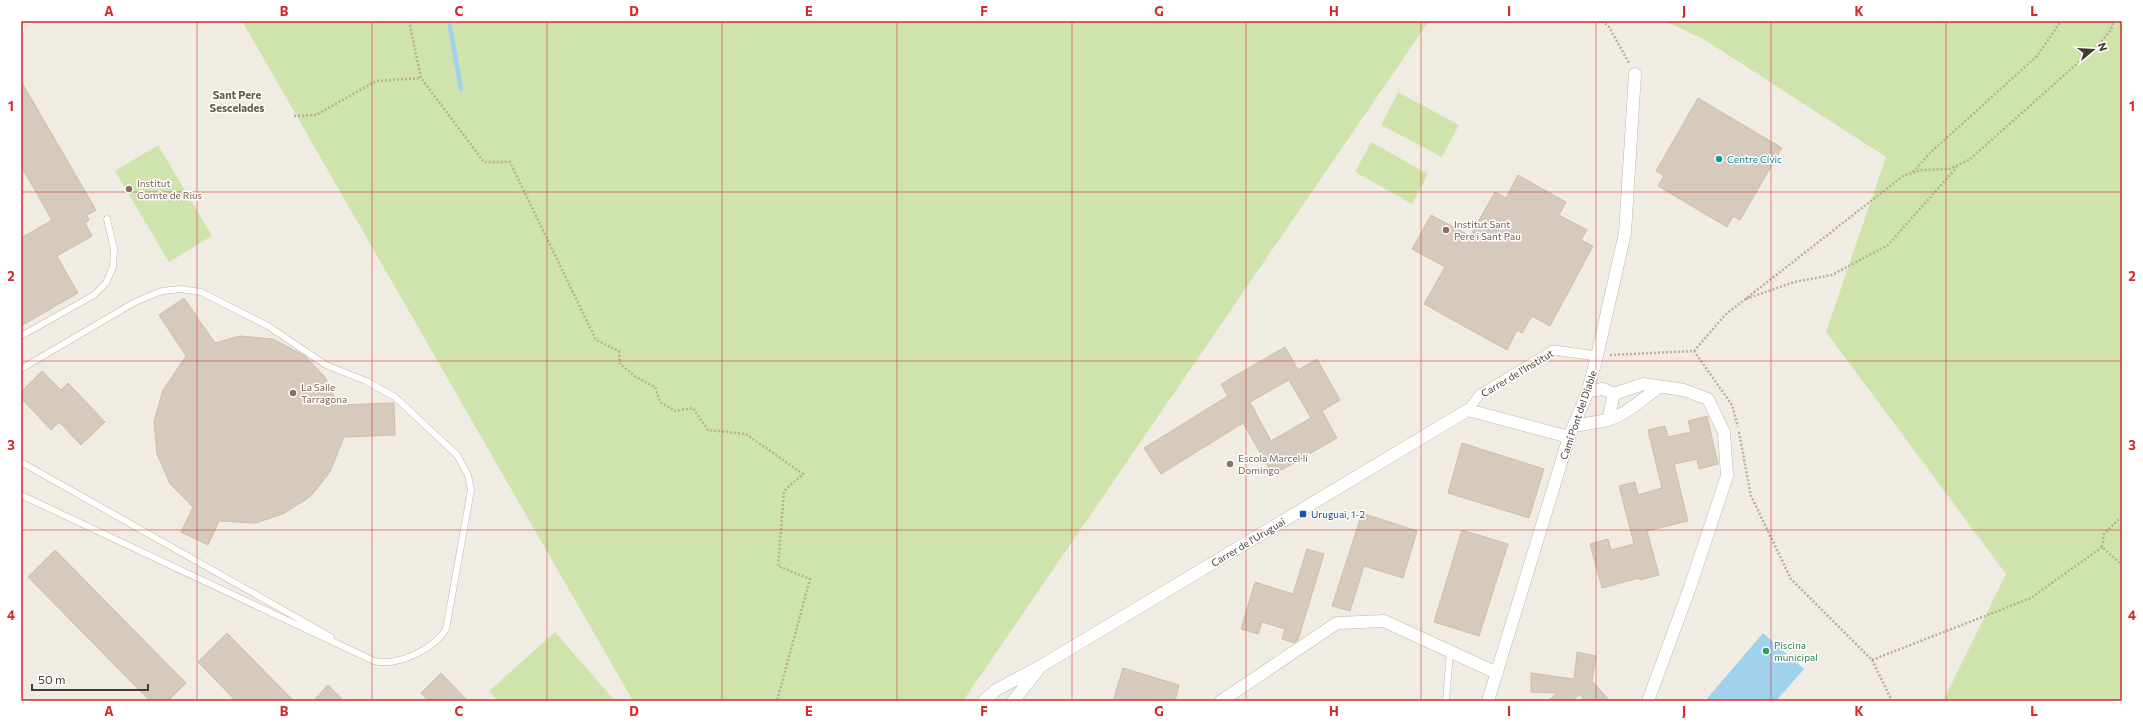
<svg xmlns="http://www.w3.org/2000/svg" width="2143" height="722" font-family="Commissioner,sans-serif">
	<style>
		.green { fill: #cee4ac }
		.water { fill: #a0d1ed }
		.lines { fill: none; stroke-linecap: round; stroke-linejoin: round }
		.stream { stroke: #a0d1ed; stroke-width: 4.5 }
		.building { fill: #d5cabc; stroke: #ccbfac; fill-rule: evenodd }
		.service-casing { stroke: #bfb6a9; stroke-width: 7 }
		.pedestrian-casing { stroke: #bfb6a9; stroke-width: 10 }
		.minor-casing { stroke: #bfb6a9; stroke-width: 13 }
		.path { stroke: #bdae98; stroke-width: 2.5; stroke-dasharray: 2 2; stroke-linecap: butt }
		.service { stroke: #fff; stroke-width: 6 }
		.pedestrian { stroke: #fff; stroke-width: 9 }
		.minor { stroke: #fff; stroke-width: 12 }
		.grid { fill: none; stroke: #d62828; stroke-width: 1; stroke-opacity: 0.55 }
		.culture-dot { fill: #0f9aa8; stroke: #fff; stroke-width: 1.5 }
		.education-dot { fill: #8d6e63; stroke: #fff; stroke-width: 1.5 }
		.transit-dot { fill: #1a4fb4; stroke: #fff; stroke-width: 1.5 }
		.leisure-dot { fill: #2e9e5b; stroke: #fff; stroke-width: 1.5 }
		.labels { text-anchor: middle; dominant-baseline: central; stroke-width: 3; stroke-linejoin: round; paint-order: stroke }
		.culture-label { font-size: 10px; fill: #0d838f; stroke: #fff; text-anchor: start }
		.education-label { font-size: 10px; fill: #785e54; stroke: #fff; text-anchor: start }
		.street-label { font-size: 10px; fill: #423c34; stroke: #fff }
		.transit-label { font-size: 10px; fill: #164399; stroke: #fff; text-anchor: start }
		.leisure-label { font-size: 10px; fill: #27864d; stroke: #fff; text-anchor: start }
		.neighbourhood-label { font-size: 11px; font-weight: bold; fill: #65594b; stroke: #fff }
		.neatline { fill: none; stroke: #d62828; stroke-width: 1.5 }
		.grid-label { font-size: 13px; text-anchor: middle; font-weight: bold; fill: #d62828 }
	</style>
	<rect width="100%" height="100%" fill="#f1ece3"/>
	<path class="green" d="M242 21H1429L963 701H633Z
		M1665 21H2122V701H1943L2006 574 1826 332 1886 157 1705 40Z
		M1398 92 1459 125 1442 157 1381 125Z
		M1371 142 1428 174 1412 204 1355 172Z
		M158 145 212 236 169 262 115 171Z
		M555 632 615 701H498L489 691Z"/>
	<path class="water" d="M1763 633 1804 669 1776 701H1705Z"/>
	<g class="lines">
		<path class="stream" d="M449 21 461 89"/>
	</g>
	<path class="building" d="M21 81 96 210 87 215 89 220 85 223 92 236 57 256 78 293 21 326V238L52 220 21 166Z
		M1698 98 1782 148 1740 220 1733 216 1727 227 1658 186 1664 176 1656 171Z
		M1518 175 1566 202 1559 215 1587 230 1581 240 1593 246 1550 326 1532 316 1522 333 1517 330 1507 350 1424 304 1445 267 1412 249 1431 215 1470 236 1495 192 1506 198Z
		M184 298 215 343 240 336 273 339 305 356 325 377 338 405 394 403 395 435 344 437 330 472 311 496 285 513 256 523 219 521 208 545 181 532 193 507 170 484 157 454 154 421 163 390 186 356 159 315Z
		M1285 347 1298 370 1317 359 1340 400 1322 411 1337 438 1273 475 1243 423 1161 474 1144 448 1228 396 1221 384ZM1289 380 1311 418 1271 441 1250 402Z
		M42 371 61 390 68 383 105 422 81 445 59 422 51 430 21 398V392Z
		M1707 416 1718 464 1699 469 1697 459 1674 464 1688 521 1647 531 1659 575 1640 580 1639 578 1602 588 1590 544 1608 539 1611 550 1634 544 1619 486 1635 482 1638 495 1662 488 1648 430 1665 426 1668 437 1691 432 1688 421Z
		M1462 443 1544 469 1529 518 1448 493Z
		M1362 513 1417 531 1403 578 1364 566 1350 611 1332 606Z
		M1462 530 1508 544 1479 636 1434 622Z
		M1307 549 1324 554 1298 640 1294 643 1282 639 1285 629 1262 622 1258 634 1241 629 1255 582 1293 594Z
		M55 550 186 683 168 701H150L28 577Z
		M227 633 294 701H236L198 662Z
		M1577 652 1596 656 1592 681 1610 701H1585L1580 694 1572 701H1548L1557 693 1531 692V673L1574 679Z
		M1123 668 1179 685 1175 701H1113Z
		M441 673 468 701H428L421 693Z
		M328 685 344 701H313Z"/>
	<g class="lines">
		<defs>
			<path id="service" d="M21 336 94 295 106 283 113 267 114 249 107 219
				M21 369 135 302 162 291 181 289 201 292 268 326 326 365 366 381 395 397 457 455 468 475 471 490 446 629C434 649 397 667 374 661L21 495
				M21 462 331 637
				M1446 701 1450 652"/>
			<path id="pedestrian" d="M1468 410 1480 394 1553 350 1597 356"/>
			<path id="minor" d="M1614 394 1643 384 1684 390 1708 399 1724 432 1727 476 1689 590 1648 701
				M1608 420C1628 414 1642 398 1660 387
				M1574 426 1608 420 1614 394 1603 389 1588 391
				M984 701 996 690 1041 666 1468 410 1569 437
				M1013 701 1038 670
				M1221 701 1337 623 1384 621 1497 673
				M1488 701 1569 437 1588 391 1597 356 1625 233 1635 74"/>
		</defs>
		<use href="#service" class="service-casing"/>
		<use href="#pedestrian" class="pedestrian-casing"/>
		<use href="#minor" class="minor-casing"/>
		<path class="path" d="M409 21 421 78 484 162H510L596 340 619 351 620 364 636 377 655 387 660 402 675 411 693 408 708 430 746 434 803 474 784 491 778 566 810 579 777 701
			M1602 21 1609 27 1629 63
			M294 116 316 115 376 81 421 78
			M1913 172 1931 152 2037 56 2061 21
			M1746 299 1794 282 1832 275 1888 245 1957 167
			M1694 351 1725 315 1903 176 1921 170 1949 169 1969 160 2098 45 2110 31 2114 21
			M1610 355 1694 351 1732 405 1738 427
			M1739 432 1751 496 1791 579 1872 660 1892 701
			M2102 547 2104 534 2122 516
			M1872 660 2031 598 2102 547 2122 565"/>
		<use href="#service" class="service"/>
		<use href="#pedestrian" class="pedestrian"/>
		<use href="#minor" class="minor"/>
	</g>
	<path class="grid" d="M197 21V701M372 21V701M547 21V701M722 21V701M897 21V701M1072 21V701M1246 21V701M1421 21V701M1596 21V701M1771 21V701M1946 21V701M21 192H2122M21 361H2122M21 530H2122"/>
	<circle class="culture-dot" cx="1719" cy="159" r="4"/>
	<g class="education-dot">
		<circle cx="129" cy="189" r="4"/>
		<circle cx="1446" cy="230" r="4"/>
		<circle cx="293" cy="393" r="4"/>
		<circle cx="1230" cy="464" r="4"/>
	</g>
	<rect class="transit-dot" x="1299" y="510" width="8" height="8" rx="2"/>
	<circle class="leisure-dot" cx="1766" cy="651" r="4"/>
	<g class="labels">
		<g class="culture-label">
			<text x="1727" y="159">Centre Cívic</text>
		</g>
		<g class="education-label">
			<text x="137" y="183">Institut<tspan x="137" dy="12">Comte de Rius</tspan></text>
			<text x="1454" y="224">Institut Sant<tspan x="1454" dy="12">Pere i Sant Pau</tspan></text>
			<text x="301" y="387">La Salle<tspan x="301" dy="12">Tarragona</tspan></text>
			<text x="1238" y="458">Escola Marcel·lí<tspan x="1238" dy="12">Domingo</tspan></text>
		</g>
		<g class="street-label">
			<text transform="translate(1517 373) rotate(-31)">Carrer de l'Institut</text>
			<text transform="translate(1578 415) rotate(-71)">Camí Pont del Diable</text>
			<text transform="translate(1248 542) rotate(-31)">Carrer de l'Uruguai</text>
		</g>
		<g class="transit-label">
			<text x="1311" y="514">Uruguai, 1-2</text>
		</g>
		<g class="leisure-label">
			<text x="1774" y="645">Piscina<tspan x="1774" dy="12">municipal</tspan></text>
		</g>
		<g class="neighbourhood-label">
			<text x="237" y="94">Sant Pere<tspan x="237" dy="13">Sescelades</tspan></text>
		</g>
	</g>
	<rect width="2143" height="722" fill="none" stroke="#ffffff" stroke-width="44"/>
	<g transform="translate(2093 50) rotate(72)" stroke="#ffffff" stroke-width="3" paint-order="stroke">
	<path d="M0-3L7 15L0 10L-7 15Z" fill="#423c34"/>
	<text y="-6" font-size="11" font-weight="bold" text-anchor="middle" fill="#423c34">N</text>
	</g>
	<path d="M32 684v6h116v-6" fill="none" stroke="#423c34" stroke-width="2"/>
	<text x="38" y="684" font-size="12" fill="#423c34" stroke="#ffffff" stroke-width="3" paint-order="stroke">50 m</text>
	<rect x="22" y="22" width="2099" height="678" class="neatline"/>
	<g class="grid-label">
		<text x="109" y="16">A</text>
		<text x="284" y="16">B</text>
		<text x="459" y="16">C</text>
		<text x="634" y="16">D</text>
		<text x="809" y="16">E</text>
		<text x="984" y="16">F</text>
		<text x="1159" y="16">G</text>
		<text x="1334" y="16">H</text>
		<text x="1509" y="16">I</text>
		<text x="1684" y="16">J</text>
		<text x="1859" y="16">K</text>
		<text x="2034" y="16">L</text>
		<text x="11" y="111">1</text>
		<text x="2132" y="111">1</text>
		<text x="11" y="281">2</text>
		<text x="2132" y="281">2</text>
		<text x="11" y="450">3</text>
		<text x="2132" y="450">3</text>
		<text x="11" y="620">4</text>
		<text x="2132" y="620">4</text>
		<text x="109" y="716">A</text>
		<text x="284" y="716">B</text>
		<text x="459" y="716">C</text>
		<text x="634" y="716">D</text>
		<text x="809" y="716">E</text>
		<text x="984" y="716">F</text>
		<text x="1159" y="716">G</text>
		<text x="1334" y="716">H</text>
		<text x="1509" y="716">I</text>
		<text x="1684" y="716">J</text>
		<text x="1859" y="716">K</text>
		<text x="2034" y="716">L</text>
	</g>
</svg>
